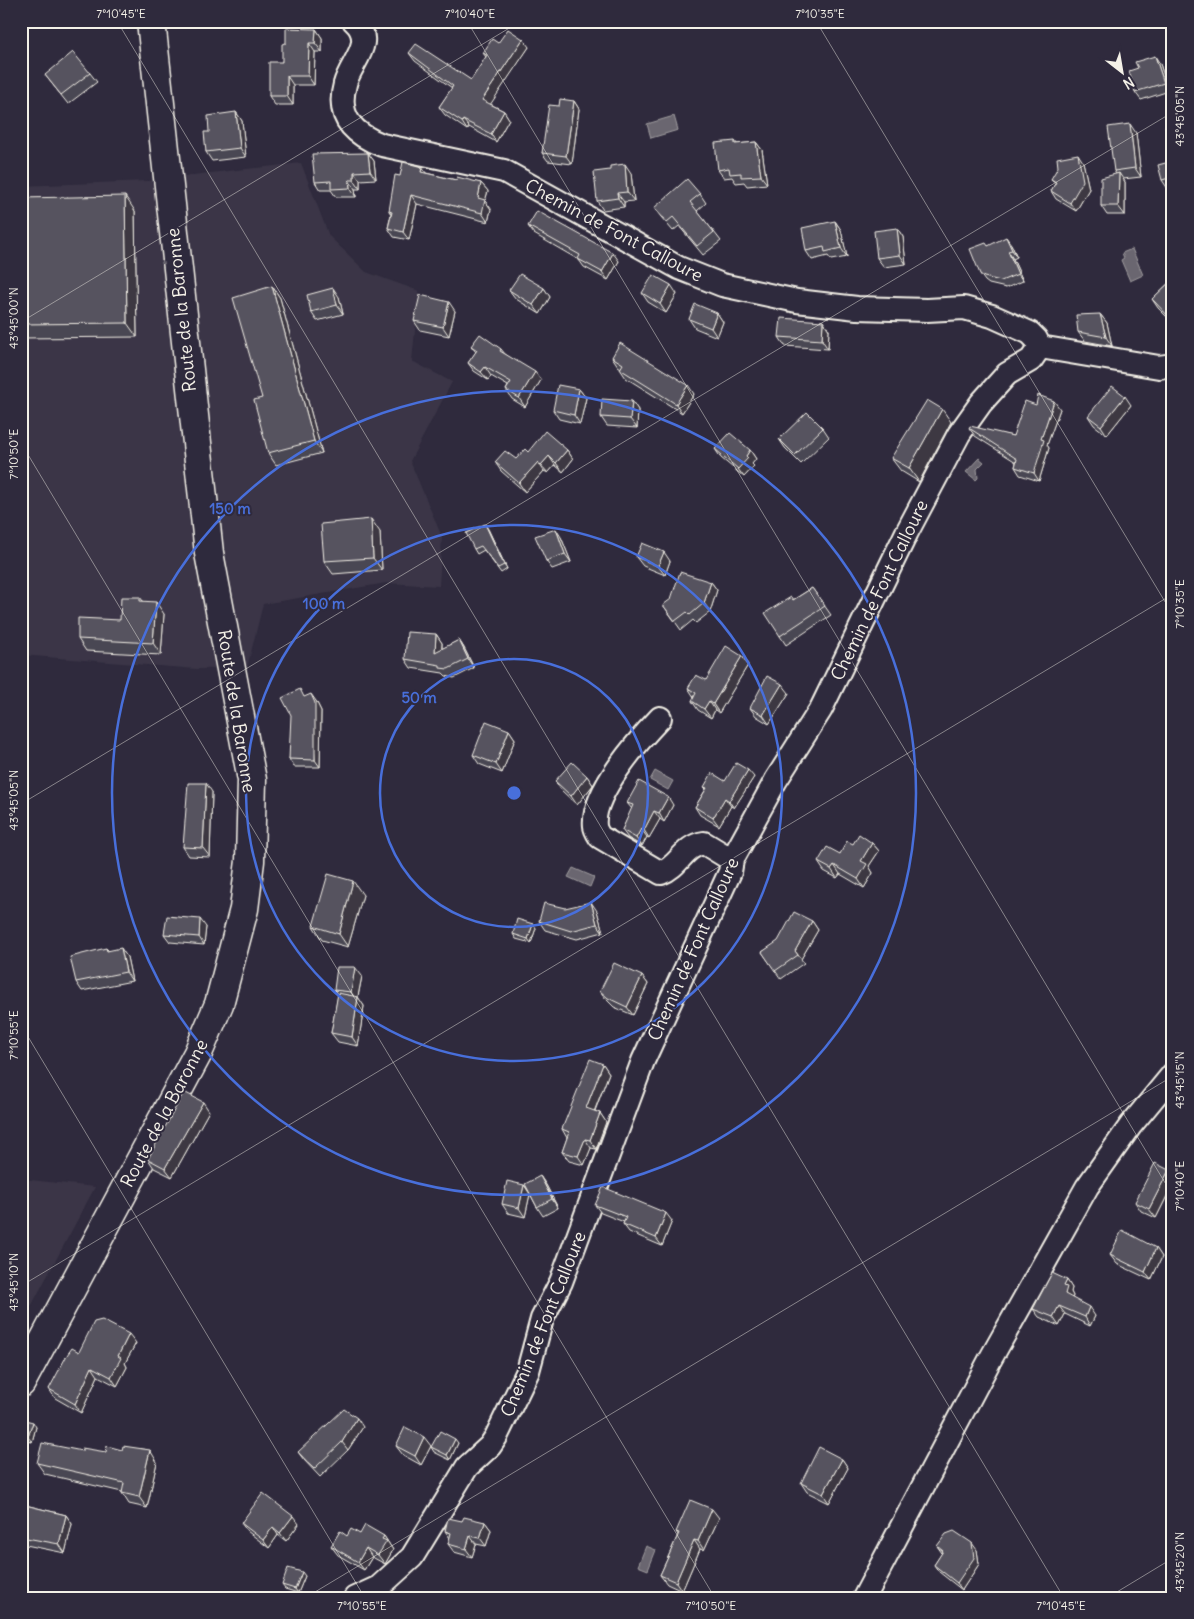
<svg xmlns="http://www.w3.org/2000/svg" width="1194" height="1619" font-family="Delius,sans-serif">
	<style>
		.built { fill: #3b3647 }
		.water { fill: #6a6670; stroke: #a19ea0 }
		.lines { fill: none; stroke-linecap: round; stroke-linejoin: round }
		.minor-casing { stroke: #f4f1e8; stroke-width: 26 }
		.major-casing { stroke: #f4f1e8; stroke-width: 31 }
		.minor { stroke: #2f2a3d; stroke-width: 22 }
		.major { stroke: #2f2a3d; stroke-width: 28 }
		.wall { fill: #4a4752; stroke: #f4f1e8 }
		.shaded-wall { fill: #3c3942; stroke: #f4f1e8 }
		.building { fill: #56525f; stroke: #f4f1e8 }
		.ticks { fill: none; stroke: #f4f1e8; stroke-width: 1; stroke-opacity: 0.45 }
		.ring { fill: none; stroke: #486fdb; stroke-width: 2.5 }
		.labels { text-anchor: middle; dominant-baseline: central; stroke-width: 4; stroke-linejoin: round; paint-order: stroke }
		.street-label { font-size: 18px; fill: #f4f1e8; stroke: #2f2a3d }
		.centre { fill: #486fdb; stroke: #2f2a3d; stroke-width: 2.5 }
		.ring-label { font-size: 15px; text-anchor: middle; font-weight: bold; fill: #486fdb; stroke: #2f2a3d; stroke-width: 4; stroke-linejoin: round; paint-order: stroke }
		.neatline { fill: none; stroke: #f4f1e8; stroke-width: 2 }
		.ticks-label { font-size: 12px; text-anchor: middle; fill: #f4f1e8 }
	</style>
	<rect width="100%" height="100%" fill="#2f2a3d"/>
	<filter id="ink" filterUnits="userSpaceOnUse"><feTurbulence type="fractalNoise" baseFrequency=".02" numOctaves="2"/><feDisplacementMap in="SourceGraphic" scale="10" xChannelSelector="R" yChannelSelector="G"/><feConvolveMatrix kernelMatrix="1 2 1 2 8 2 1 2 1" color-interpolation-filters="sRGB"/></filter>
	<g filter="url(#ink)">
		<path class="built" d="M180 160 184 176 301 163 329 236 366 272 419 291 412 361 452 382 410 461 442 537 439 586 386 583 263 604 247 668 197 669 21 655V186L172 180Z
			M21 1179 95 1187 21 1325Z"/>
		<path class="water" d="M674 116 678 130 651 138 647 124Z
			M1132 249 1143 275 1130 281 1121 260 1124 258 1122 253Z
			M979 458 984 462 977 469 978 478 976 480 966 472Z
			M655 771 673 781 668 790 650 780Z
			M573 868 594 877 590 887 568 877Z
			M646 1546 656 1550 648 1570 638 1566Z"/>
		<g class="lines">
			<defs>
				<path id="minor" d="M354 21C377 42 350 63 345 84 336 117 353 134 382 145L504 171 679 268 722 285 797 301 857 308 927 310 964 308 992 316 1030 333 1036 339 1040 347
					M1040 347 1159 367 1173 365
					M660 718C639 740 591 794 595 826 595 829 598 834 600 837L661 873C680 866 683 846 704 843L732 860
					M355 1598 379 1587 412 1557 467 1467 490 1446 496 1437 528 1371 542 1319 561 1282 643 1061 730 872 732 860 776 780 821 709 907 532 959 434 981 403 1007 374 1031 360 1040 347
					M864 1598 991 1358 1087 1187 1131 1125 1173 1074"/>
				<path id="major" d="M21 1383 198 1053 219 1004 244 909 250 861 252 780 209 553 151 21"/>
			</defs>
			<use href="#minor" class="minor-casing"/>
			<use href="#major" class="major-casing"/>
			<use href="#minor" class="minor"/>
			<use href="#major" class="major"/>
		</g>
		<path class="wall" d="M316 29 322 38V52H315L314 85H293V105H275L269 96 282 62 286 43Z
			M498 43 529 47 490 104 504 111 509 119 496 142 469 127 467 130 445 115 439 107 452 88 415 61 409 53 471 80 486 57 483 53Z
			M1160 64 1169 91 1141 100 1135 92Z
			M90 73 97 82 68 104 45 75Z
			M574 101 579 109 572 164 548 161 542 153 559 106Z
			M236 112 242 121 246 157 212 161 206 152 209 132Z
			M1136 133 1141 177 1123 179 1125 182V215H1107L1101 206 1116 174 1114 171Z
			M735 141 737 144 756 142 762 150 767 184 747 186 744 182 736 183 732 177 724 178 718 170Z
			M368 153 374 161 376 179 360 180V189H355L356 197H336L331 190H320L315 182Z
			M1173 161V188L1168 189 1162 180Z
			M1083 162 1089 189 1076 211 1056 199 1051 191 1055 184 1051 179Z
			M426 173 456 180 481 183 488 191 485 201 491 209 488 222 417 204 409 240 394 237 388 228 391 214 389 211 400 176Z
			M631 173 634 201 624 202V207L603 210 597 201Z
			M700 194 706 203 697 211 714 232 721 241 703 255 679 226 673 231 661 217 654 208Z
			M21 198 135 211 137 337 21 338Z
			M835 221 841 230 847 257 831 260 828 256 812 260 806 251Z
			M528 226 619 261 608 280 584 267 579 260 534 234Z
			M897 228 903 237 906 264 884 267 877 258Z
			M1011 244 1017 257 1013 259 1023 281 1006 288 989 284 985 281 980 274 988 246Z
			M1173 279V323L1158 308 1152 299Z
			M272 286 280 298 322 453 276 465 268 453 262 398Z
			M544 288 550 297 540 314 516 299 509 290Z
			M642 293 677 294 666 313 648 302Z
			M339 297 343 314 317 321 311 312Z
			M455 311 449 336 420 330 414 321Z
			M717 313 723 322 717 337 695 328 689 319Z
			M1100 314 1107 323 1112 346 1085 341 1078 332Z
			M829 330 828 349 785 346 779 337Z
			M471 346 501 349 505 354 541 380 525 407 512 399 506 390 508 386 491 376 488 380 474 371 468 363 476 352Z
			M612 357 694 394 682 413 626 378 620 369 621 368 618 366Z
			M579 389 586 398 580 424 559 419 553 410Z
			M632 401 638 410 637 428 607 426 601 417Z
			M1036 405 1060 409 1047 445 1049 448 1039 481 1020 475 1015 467 1016 462 975 436 969 428 1013 436Z
			M1131 405 1107 435 1094 425 1088 416Z
			M951 422 919 482 901 471 891 458Z
			M823 428 829 437 801 464 785 448 779 439Z
			M715 449 750 450 756 459 752 464 754 466 744 477 721 458Z
			M567 450 573 459 563 472 555 465 548 473 544 471 525 492 501 471 495 462 516 459 528 452Z
			M488 529 507 569 501 573 484 550 477 554 474 549Z
			M380 532 382 570 333 574 324 561Z
			M561 537 571 562 552 569 546 561Z
			M636 557 670 561 665 575 643 566Z
			M711 582 717 590 710 612 696 623 693 620 681 630 663 605Z
			M812 588 831 615 786 645 780 636 793 600Z
			M140 597 143 601 164 614 161 655 86 651 78 639 120 620Z
			M436 634 442 643V649L459 640 464 648 474 668 454 678 446 676 443 673 411 668 405 659Z
			M742 656 748 665 719 713 715 710 711 718 698 710 692 701 694 697 688 688 706 680Z
			M789 693 769 724 756 716 750 708Z
			M305 697 316 701 321 711 320 767H294L289 759Z
			M509 730 515 739 502 773 479 764 473 755Z
			M587 776 593 785 577 805 561 790 555 781Z
			M754 777 734 808 731 806 719 826 700 815 695 807 706 789 704 787 725 781Z
			M212 792 210 857 189 856 183 847Z
			M627 803 673 805 664 822 660 819 649 838 647 837 642 846 628 838 622 830 632 809Z
			M872 843 879 851 869 866 873 873 864 888 840 874 837 878 824 871 818 862 840 854 853 844Z
			M363 895 348 947 322 940 313 926Z
			M597 911 603 932 577 939 545 930 539 921Z
			M812 921 818 930 801 959 804 963 781 979 762 952Z
			M533 924 536 928 531 943 516 939 513 934Z
			M206 927 204 945 170 942 164 934Z
			M106 948 109 951 127 957 132 981 82 991 76 982Z
			M362 976 358 997 364 1006 358 1046 338 1042 331 1033 338 995 334 990Z
			M642 976 648 984 633 1015 614 1007 606 999 600 991Z
			M603 1064 609 1073 595 1111 600 1113 606 1122 596 1149 591 1148 584 1165 569 1161 562 1152 567 1138 562 1129Z
			M209 1111 172 1177 154 1168 148 1159Z
			M1169 1170 1173 1176V1184L1156 1218 1141 1211 1135 1202Z
			M540 1176 546 1185 558 1208 543 1216 537 1207 530 1194 525 1217 508 1213 502 1204 524 1185 529 1191Z
			M595 1205 672 1221 662 1246 629 1232 623 1224 624 1222 601 1213Z
			M1156 1248 1162 1257 1151 1280 1117 1264 1110 1255Z
			M1067 1280 1072 1288 1071 1292 1073 1296 1072 1298 1095 1316 1090 1326 1065 1314 1059 1326 1039 1317 1033 1309Z
			M136 1343 125 1363 127 1367 117 1386 98 1376 81 1413 55 1398 49 1389 79 1352Z
			M21 1419 36 1427 32 1442 21 1440Z
			M363 1427 348 1450 320 1477 304 1460 298 1452Z
			M458 1443 450 1460 434 1452 431 1447Z
			M396 1446H431L421 1465 403 1455Z
			M82 1451 157 1462 147 1508 129 1504 122 1493V1492L45 1474 37 1463Z
			M842 1459 848 1468 829 1503 807 1492 801 1483Z
			M21 1504 66 1515 72 1524 65 1553 21 1544Z
			M719 1518 704 1550 700 1549 682 1591 667 1584 660 1575 678 1535 676 1532Z
			M462 1521 485 1522 491 1530 486 1546 476 1544 472 1557 454 1552 448 1544 450 1538 445 1531Z
			M241 1523 299 1524 286 1541 278 1535 269 1548 247 1531Z
			M360 1534 384 1536 393 1550 385 1564 372 1557 364 1570 338 1555 331 1546 347 1536Z
			M937 1546 977 1550 979 1564 962 1590 939 1572 934 1565 942 1553Z
			M305 1576 298 1593 285 1589 282 1585Z"/>
		<path class="shaded-wall" d="M316 29 322 38V52L315 43Z
			M523 39 529 47 488 108 482 100Z
			M309 43 315 52 314 85 308 76Z
			M1155 56 1160 64 1169 91 1164 83Z
			M287 76 293 85V105L287 96Z
			M574 101 579 109 572 164 566 156Z
			M504 111 509 119 496 142 491 134Z
			M236 112 242 121 246 157 240 148Z
			M463 120 469 127 467 130 462 122Z
			M1130 124 1136 133 1141 177 1135 168Z
			M756 142 762 150 767 184 761 176Z
			M368 153 374 161 376 179 370 171Z
			M1078 154 1083 162 1089 189 1076 211 1070 203Z
			M625 164 631 173 634 201 627 192Z
			M422 167 428 176 421 172Z
			M354 172 360 180V189L354 180Z
			M1119 173 1125 182V215L1118 206Z
			M349 180 355 189 356 197 350 188Z
			M481 183 488 191 485 201 491 209 488 222 482 213 478 198Z
			M617 193 624 202V207L618 198Z
			M411 195 417 204 409 240 403 232Z
			M125 196 135 211 137 337 127 323Z
			M835 221 841 230 847 257 841 248Z
			M897 228 903 237 906 264 900 255Z
			M1006 237 1011 244 1017 257 1012 250Z
			M1008 251 1013 259 1023 281 1018 274Z
			M613 253 619 261 608 280 602 272Z
			M671 285 677 294 666 313 660 304Z
			M272 286 280 298 322 453 314 441Z
			M333 288 339 297 343 314 337 305Z
			M544 288 550 297 540 314 533 305Z
			M449 302 455 311 449 336 443 327Z
			M717 313 723 322 717 337 711 328Z
			M1100 314 1107 323 1112 346 1106 337Z
			M823 321 829 330 828 349 822 340Z
			M485 367 491 376 488 380 481 372Z
			M535 372 541 380 525 407 519 398Z
			M688 385 694 394 682 413 676 404Z
			M579 389 586 398 580 424 574 415Z
			M1125 396 1131 405 1107 435 1101 426Z
			M632 401 638 410 637 428 630 419Z
			M1054 401 1060 409 1047 445 1049 448 1039 481 1034 473 1041 439Z
			M942 409 951 422 919 482 909 468Z
			M567 450 573 459 563 472 556 463Z
			M750 450 756 459 752 464 754 466 744 477 738 469 746 456Z
			M549 456 555 465 548 473 541 465Z
			M538 462 544 471 525 492 519 483Z
			M371 519 380 532 382 570 373 558Z
			M485 524 488 529 507 569 504 565Z
			M556 529 561 537 571 562 565 554Z
			M664 552 670 561 665 575 658 566Z
			M711 582 717 590 710 612 704 603Z
			M156 602 164 614 161 655 153 643Z
			M436 634 442 643 441 661 435 652Z
			M459 640 464 648 474 668 468 659Z
			M742 656 748 665 719 713 713 704Z
			M782 684 789 693 769 724 763 715Z
			M311 694 316 701 321 711 320 767 315 760Z
			M709 701 715 710 711 718 704 709Z
			M509 730 515 739 502 773 496 764Z
			M748 770 754 777 734 808 729 801Z
			M587 776 593 785 577 805 571 796Z
			M206 783 212 792 210 857 203 848Z
			M668 797 673 805 664 822 659 813Z
			M725 798 731 806 719 826 713 818Z
			M654 811 660 819 649 838 644 830Z
			M641 829 647 837 642 846 636 838Z
			M872 843 879 851 869 866 873 873 864 888 858 879 861 861Z
			M834 865 840 874 837 878 831 869Z
			M353 881 363 895 348 947 339 934Z
			M591 902 597 911 603 932 597 924Z
			M200 919 206 927 204 945 199 937Z
			M812 921 818 930 801 959 795 951Z
			M533 924 536 928 531 943 528 939Z
			M121 948 127 957 132 981 126 972Z
			M355 967 362 976 357 1001 351 992Z
			M642 976 648 984 633 1015 627 1007Z
			M358 997 364 1006 358 1046 352 1037Z
			M603 1064 609 1073 592 1117 586 1108Z
			M203 1102 209 1111 172 1177 165 1168Z
			M600 1113 606 1122 596 1149 590 1140Z
			M585 1139 591 1148 584 1165 578 1156Z
			M1169 1170 1173 1176V1184L1156 1218 1149 1209Z
			M540 1176 546 1185 558 1208 552 1199Z
			M524 1185 530 1194 525 1217 519 1208Z
			M666 1213 672 1221 662 1246 656 1238Z
			M1156 1248 1162 1257 1151 1280 1145 1272Z
			M1067 1280 1072 1288 1071 1292 1073 1296 1070 1303 1065 1294 1064 1286Z
			M1059 1306 1065 1314 1059 1326 1053 1317Z
			M1089 1307 1095 1316 1090 1326 1085 1317Z
			M129 1334 136 1343 125 1363 127 1367 117 1386 111 1377 118 1356Z
			M92 1367 98 1376 81 1413 75 1404Z
			M357 1418 363 1427 348 1450 342 1442Z
			M33 1422 36 1427 32 1442 28 1437Z
			M424 1437 431 1446 421 1465 415 1456Z
			M455 1439 458 1443 450 1460 447 1455Z
			M150 1450 157 1462 147 1508 139 1497Z
			M842 1459 848 1468 829 1503 823 1494Z
			M712 1509 719 1518 704 1550 698 1541Z
			M66 1515 72 1524 65 1553 59 1544Z
			M293 1516 299 1524 286 1541 280 1533Z
			M485 1522 491 1530 486 1546 480 1538Z
			M273 1527 278 1535 269 1548 263 1540Z
			M384 1536 393 1550 385 1564 378 1555 382 1539Z
			M470 1536 476 1544 472 1557 466 1549Z
			M694 1540 700 1549 682 1591 676 1582Z
			M972 1543 977 1550 979 1564 962 1590 957 1583Z
			M366 1548 372 1557 364 1570 358 1562Z
			M302 1572 305 1576 298 1593 295 1589Z"/>
		<path class="building" d="M286 28 316 29 315 43H309L308 76H287V96H269V62H282V44L286 43Z
			M508 29 523 39 482 100 504 111 491 134 463 120 462 122 439 107 453 86 409 53 416 44 471 80 487 55 483 53 492 39 498 43Z
			M73 52 90 73 61 95 45 75Z
			M1155 56 1164 83 1135 92 1129 71 1138 68 1135 62Z
			M560 99 574 101 566 156 542 153 549 105 559 106Z
			M236 112 240 148 206 152 204 132H209L208 116Z
			M1130 124 1135 168 1114 171 1108 127Z
			M1173 124V151L1165 126Z
			M735 141V144L756 142 761 176 741 177V173L730 174 729 168 718 170 715 143Z
			M368 153 370 171 354 172V180H349L350 188 331 189V181L315 182 312 154Z
			M1078 154 1083 181 1070 203 1051 191 1056 182 1051 179 1058 167 1057 158Z
			M1173 161V177L1162 180 1158 165Z
			M403 162 422 167 421 172 456 180 457 177 481 183 478 198 485 200 482 213 411 195 403 232 388 228 392 212 389 211 395 175 400 176Z
			M625 164 627 192 617 193 618 198 597 201 594 172 610 170V166Z
			M1119 173 1118 206H1101V178Z
			M687 179 700 194 690 202 714 232 697 246 673 217 667 222 654 208Z
			M125 196 127 323 21 324V198Z
			M537 211 613 253 602 272 578 259 580 255 528 226Z
			M835 221 841 248 825 252 824 247 806 251 802 228Z
			M897 228 900 255 877 258 874 231Z
			M1006 237 1012 250 1008 251 1018 274 1001 281 984 277 980 274 970 249 986 243 988 246Z
			M520 274 544 288 533 305 509 290Z
			M653 275 671 285 660 304 642 293Z
			M1173 279V321L1152 299Z
			M272 286 314 441 268 453 254 400 262 398 233 298Z
			M333 288 337 305 311 312 307 295Z
			M420 295 449 302 443 327 414 321Z
			M695 304 717 313 711 328 689 319Z
			M1100 314 1106 337 1078 332 1076 315Z
			M781 318 823 321 822 340 779 337Z
			M480 334 501 349 500 351 535 372 519 398 506 390 511 382 485 367 481 372 468 363 477 350 471 346Z
			M620 343 688 385 676 404 620 369 623 364 612 357Z
			M558 385 579 389 574 415 553 410Z
			M1112 386 1125 396 1101 426 1088 416Z
			M1038 395 1054 401 1041 439 1044 440 1034 473 1015 467 1017 459 969 428 970 426 1013 436 1025 401 1036 405Z
			M602 399 632 401 630 419 601 417Z
			M927 400 942 409 909 468 891 458Z
			M807 412 823 428 795 455 779 439Z
			M545 431 567 450 556 463 549 456 541 465 538 462 519 483 495 462 505 451 516 459 525 449 528 452Z
			M730 433 750 450 746 456 748 458 738 469 715 449Z
			M371 519 373 558 324 561 321 524Z
			M485 524 504 565 498 568 481 546 474 549 466 533Z
			M556 529 565 554 546 561 535 536Z
			M642 543 664 552 658 566 636 557Z
			M680 572 711 582 704 603 690 615 687 612 675 621 663 605 671 599Z
			M812 588 825 606 780 636 765 613 791 597 793 600Z
			M121 597H140V601L156 602 153 643 78 639V618L120 620Z
			M407 632 436 634 435 652 459 640 468 659 448 669 440 668V665L405 659Z
			M726 646 742 656 713 704 709 701 704 709 692 701 696 693 688 688 696 675 706 680Z
			M767 676 782 684 763 715 750 708Z
			M300 689 304 697 311 694 315 703V760L289 759 291 715 282 698Z
			M486 721 509 730 496 764 473 755Z
			M572 762 587 776 571 796 555 781Z
			M736 763 748 770 729 801 725 798 713 818 695 807 707 788 704 787 712 773 725 781Z
			M639 781 668 797 659 813 654 811 644 830 641 829 636 838 622 830 633 805 627 803Z
			M188 783H206L203 848 183 847Z
			M859 834 872 843 861 861 867 864 858 879 834 865 831 869 818 862 827 847 840 854 847 841 853 844Z
			M328 874 353 881 339 934 313 926Z
			M591 902 597 924 571 931 539 921 544 903 565 908Z
			M794 912 812 921 795 951 798 955 775 971 762 952 778 941Z
			M167 916 200 919 199 937 164 934Z
			M517 919 533 924 528 939 513 934Z
			M106 948 107 951 121 948 126 972 76 982 70 957Z
			M614 963 642 976 627 1007 608 998 600 991Z
			M337 967H355L351 992 334 990Z
			M338 993 358 997 352 1037 331 1033Z
			M590 1059 603 1064 586 1108 600 1113 590 1140 585 1139 578 1156 562 1152 569 1132 562 1129Z
			M184 1092 203 1102 165 1168 148 1159Z
			M1155 1163 1169 1170 1149 1209 1135 1202Z
			M540 1176 552 1199 537 1207 525 1184Z
			M507 1181 524 1185 519 1208 502 1204Z
			M603 1187 666 1213 656 1238 623 1224 626 1217 595 1205Z
			M1122 1230 1156 1248 1145 1272 1110 1255Z
			M1052 1273 1067 1280 1064 1286 1067 1287 1065 1294 1089 1307 1085 1317 1059 1306 1053 1317 1033 1309Z
			M102 1320 129 1334 118 1356 121 1358 111 1377 92 1367 75 1404 49 1389 67 1355 72 1348 79 1352 94 1322Z
			M344 1409 357 1418 342 1442 314 1469 298 1452Z
			M21 1419 33 1422 28 1437 21 1436Z
			M405 1427 424 1437 415 1456 396 1446Z
			M440 1431 455 1439 447 1455 431 1447Z
			M42 1443 82 1451V1448L106 1452 107 1446 122 1450 123 1446 150 1450 139 1497 122 1493 124 1483 37 1463Z
			M819 1447 842 1459 823 1494 801 1483Z
			M263 1493 293 1516 280 1533 273 1527 263 1540 241 1523Z
			M690 1500 712 1509 698 1541 694 1540 676 1582 660 1575 679 1533 676 1532Z
			M21 1504 66 1515 59 1544 21 1537Z
			M464 1517 485 1522 480 1538 470 1536 466 1549 448 1544 451 1533 445 1531 448 1518 462 1521Z
			M365 1525 384 1536 382 1539 387 1541 378 1555 366 1548 358 1562 331 1546 340 1531 347 1536 351 1529 360 1534Z
			M954 1531 972 1543 974 1558 957 1583 934 1565 943 1551 937 1546 946 1534Z
			M288 1568 302 1572 295 1589 282 1585Z"/>
	</g>
	<path class="ticks" d="M117 21 1064 1598M467 21 1173 1196M816 21 1173 615M1166 21 1173 33M21 322 521 21M21 443 715 1598M21 804 1173 112M21 1025 365 1598M21 1286 1173 594M305 1598 1173 1076M1107 1598 1173 1558"/>
	<g class="ring">
		<circle cx="514" cy="793" r="134"/>
		<circle cx="514" cy="793" r="268"/>
		<circle cx="514" cy="793" r="402"/>
	</g>
	<g class="labels">
		<g class="street-label">
			<text transform="translate(614 230) rotate(28)">Chemin de Font Calloure</text>
			<text transform="translate(181 310) rotate(-96)">Route de la Baronne</text>
			<text transform="translate(879 590) rotate(-64)">Chemin de Font Calloure</text>
			<text transform="translate(237 711) rotate(81)">Route de la Baronne</text>
			<text transform="translate(693 949) rotate(-66)">Chemin de Font Calloure</text>
			<text transform="translate(164 1113) rotate(-62)">Route de la Baronne</text>
			<text transform="translate(543 1324) rotate(-68)">Chemin de Font Calloure</text>
		</g>
	</g>
	<circle cx="514" cy="793" r="8" class="centre"/>
	<g class="ring-label">
		<text x="230" y="514">150 m</text>
		<text x="324" y="609">100 m</text>
		<text x="419" y="703">50 m</text>
	</g>
	<rect width="1194" height="1619" fill="none" stroke="#2f2a3d" stroke-width="55"/>
	<g transform="translate(1122 72) rotate(149)" stroke="#2f2a3d" stroke-width="4" paint-order="stroke">
	<path d="M0-4L9 19L0 12L-9 19Z" fill="#f4f1e8"/>
	<text y="-8" font-size="14" font-weight="bold" text-anchor="middle" fill="#f4f1e8">N</text>
	</g>
	<rect x="28" y="28" width="1138" height="1564" class="neatline"/>
	<g class="ticks-label">
		<text x="121" y="18">7°10'45"E</text>
		<text x="470" y="18">7°10'40"E</text>
		<text x="820" y="18">7°10'35"E</text>
		<text transform="translate(1180 116) rotate(-90)" y="4">43°45'05"N</text>
		<text transform="translate(14 318) rotate(-90)" y="4">43°45'00"N</text>
		<text transform="translate(14 454) rotate(-90)" y="4">7°10'50"E</text>
		<text transform="translate(1180 604) rotate(-90)" y="4">7°10'35"E</text>
		<text transform="translate(14 800) rotate(-90)" y="4">43°45'05"N</text>
		<text transform="translate(14 1035) rotate(-90)" y="4">7°10'55"E</text>
		<text transform="translate(1180 1080) rotate(-90)" y="4">43°45'15"N</text>
		<text transform="translate(1180 1186) rotate(-90)" y="4">7°10'40"E</text>
		<text transform="translate(14 1282) rotate(-90)" y="4">43°45'10"N</text>
		<text transform="translate(1180 1562) rotate(-90)" y="4">43°45'20"N</text>
		<text x="362" y="1610">7°10'55"E</text>
		<text x="711" y="1610">7°10'50"E</text>
		<text x="1061" y="1610">7°10'45"E</text>
	</g>
</svg>
